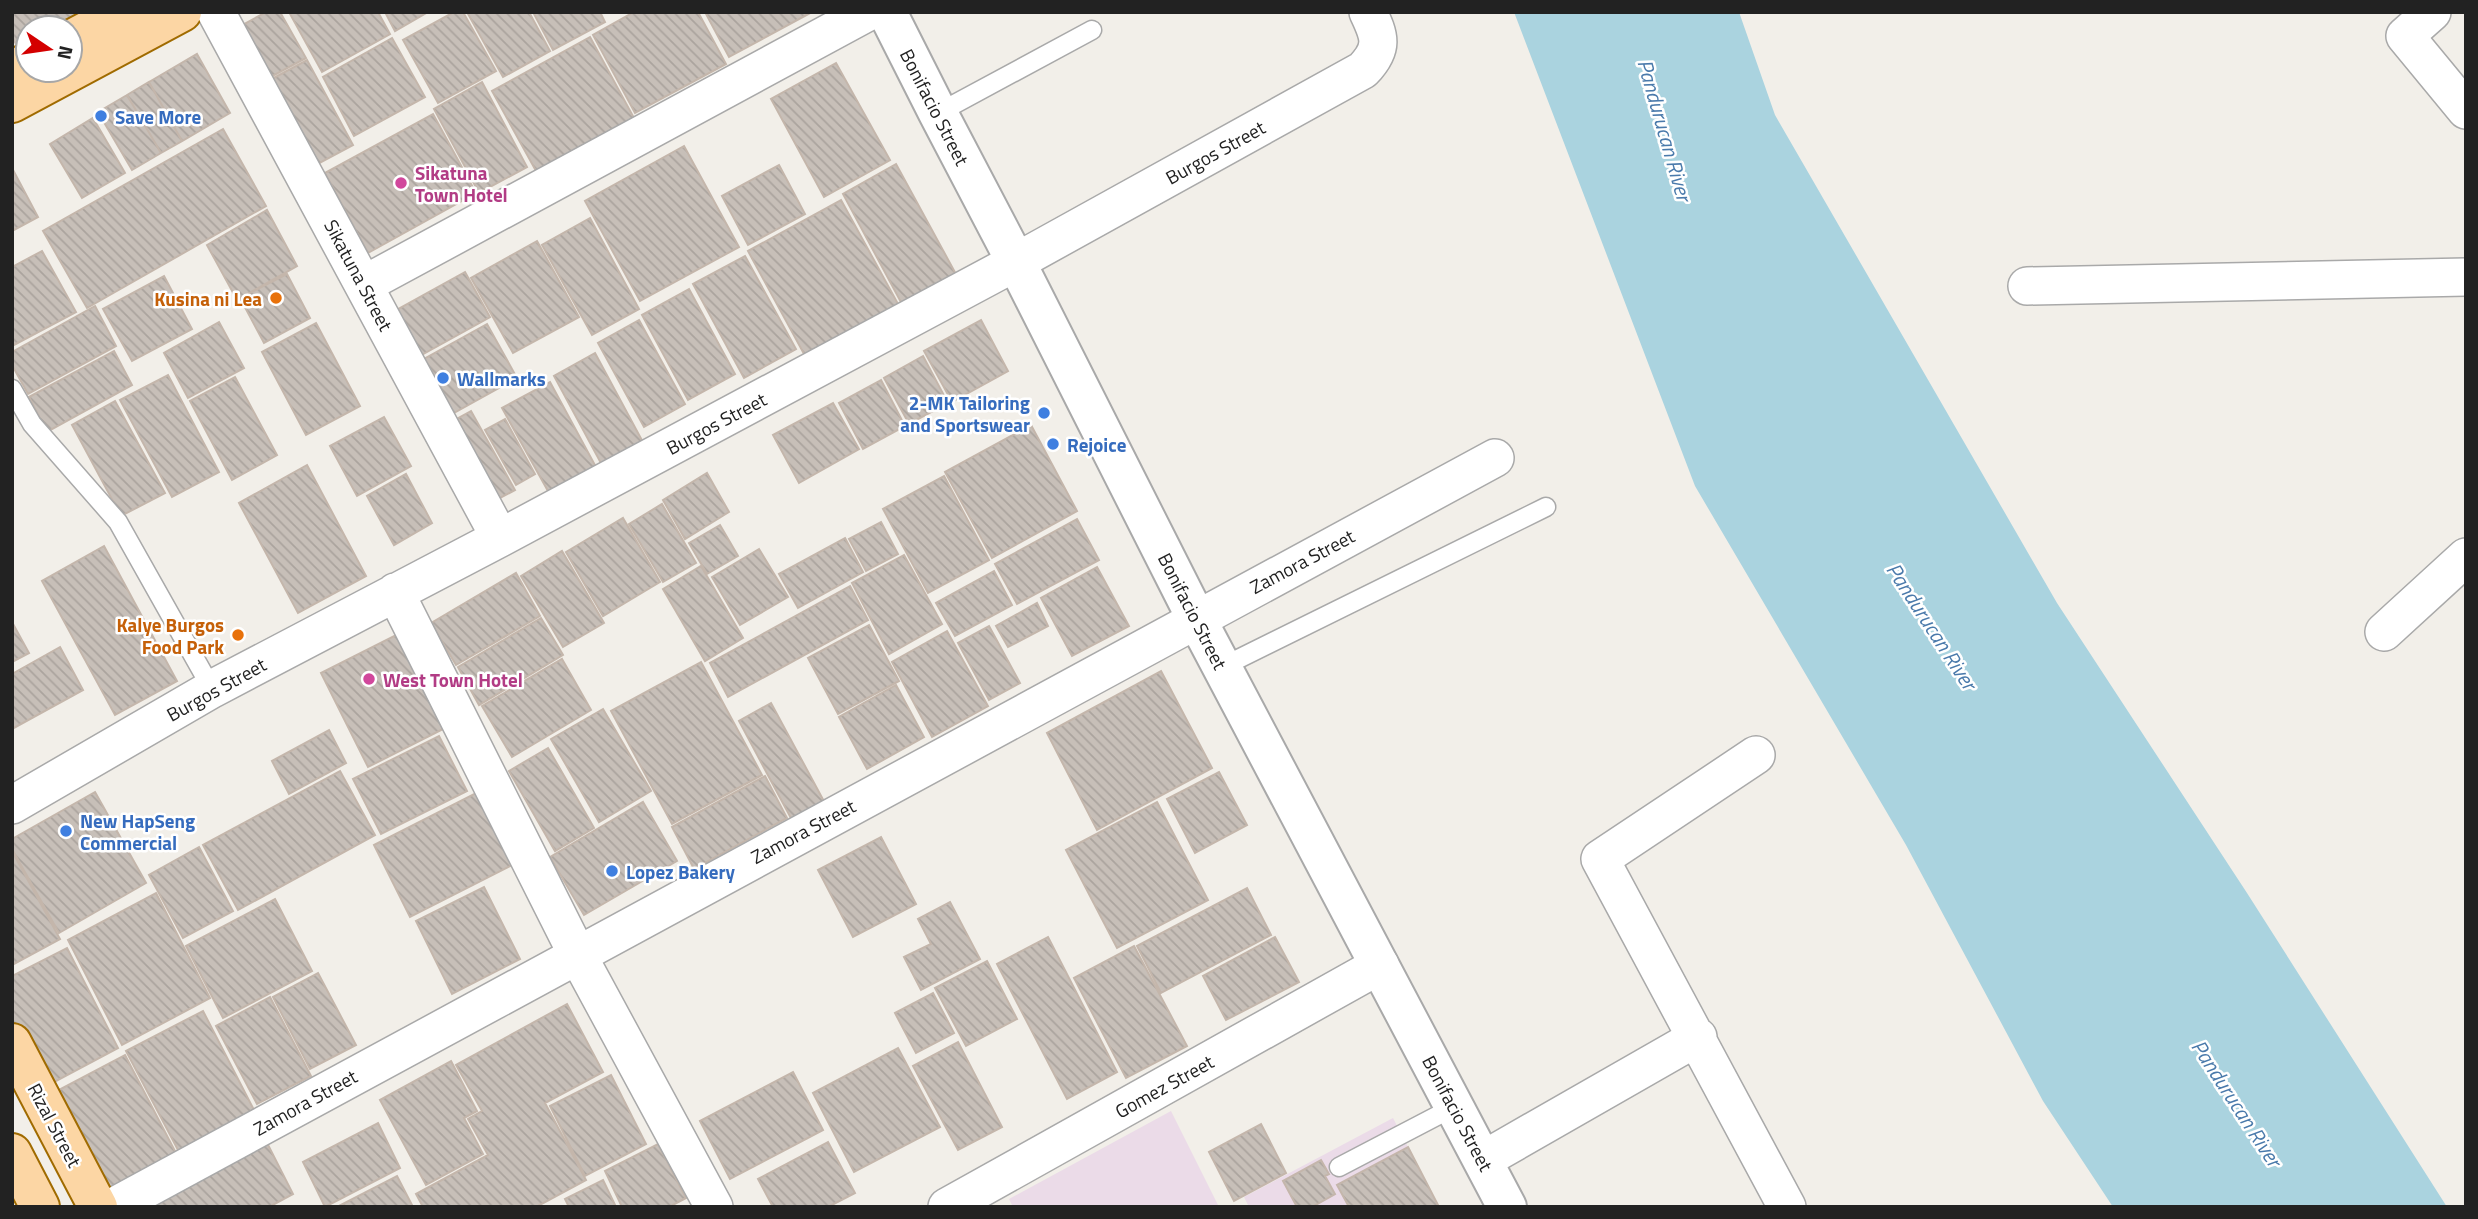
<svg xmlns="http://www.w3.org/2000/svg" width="2478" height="1219" font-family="'Titillium Web',sans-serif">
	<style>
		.industrial { fill: #ebdbe8 }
		.water { fill: #aad3df }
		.building { fill: url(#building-back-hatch); stroke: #c4b6ab; stroke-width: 2 }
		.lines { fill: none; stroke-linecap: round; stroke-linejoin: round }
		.service-casing { stroke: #a9a9a9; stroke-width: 21 }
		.minor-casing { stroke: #a9a9a9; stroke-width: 40 }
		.tertiary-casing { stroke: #a9a9a9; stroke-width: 42 }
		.primary-casing { stroke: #a06b00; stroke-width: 42 }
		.service { stroke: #fff; stroke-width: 18 }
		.minor { stroke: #fff; stroke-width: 37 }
		.tertiary { stroke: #fff; stroke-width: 38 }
		.primary { stroke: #fcd6a4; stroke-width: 38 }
		.shop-dot { fill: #3f7fe0; stroke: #fff; stroke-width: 2.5 }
		.hotel-dot { fill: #d1479c; stroke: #fff; stroke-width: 2.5 }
		.food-dot { fill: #e8710a; stroke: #fff; stroke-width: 2.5 }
		.labels { text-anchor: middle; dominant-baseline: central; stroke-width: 5; stroke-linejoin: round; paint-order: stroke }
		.street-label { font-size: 19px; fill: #222; stroke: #fff }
		.shop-label { font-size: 19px; font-weight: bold; fill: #366cbe; stroke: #fff; text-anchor: start }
		.hotel-label { font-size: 19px; font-weight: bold; fill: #b23c85; stroke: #fff; text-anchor: start }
		.food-label { font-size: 19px; font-weight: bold; fill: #c56008; stroke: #fff; text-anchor: end }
		.water-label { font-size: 21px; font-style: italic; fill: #4a7aab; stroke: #fff }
	</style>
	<defs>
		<pattern id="building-back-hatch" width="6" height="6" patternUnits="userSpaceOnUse" patternTransform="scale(1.75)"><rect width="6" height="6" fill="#c7bfb8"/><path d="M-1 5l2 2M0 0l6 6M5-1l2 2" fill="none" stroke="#aba49e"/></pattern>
	</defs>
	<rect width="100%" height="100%" fill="#f2efe9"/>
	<path class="industrial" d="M1171 1111 1219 1207H1013L1009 1199Z
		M1393 1118 1408 1147 1338 1185 1349 1207H1249L1244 1197Z"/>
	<path class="water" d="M1514 12H1739L1775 115 2057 603 2247 893 2447 1207H2113L2043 1101 1906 845 1695 486Z"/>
	<path class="building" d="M12 12H101L70 28H28V53L23 56 12 37Z
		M266 12H280L306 58 267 79 239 27Z
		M289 12H378L390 34 322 72Z
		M385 12H428L395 31Z
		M454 12H463L496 71 438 103 403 40Z
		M467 12H529L550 51 503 77Z
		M533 12H600L605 22 553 50Z
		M634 12H698L726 64 635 113 593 35Z
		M705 12H812L729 57Z
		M590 37 634 118 536 171 492 91Z
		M392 38 425 97 354 136 323 77Z
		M197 54 230 113 182 141 149 82Z
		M307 60 353 145 314 166 268 81Z
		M836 63 890 160 824 197 771 99Z
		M149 82 182 141 161 153 127 95Z
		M482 82 527 167 479 193 434 109Z
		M127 95 161 153 132 170 98 112Z
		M433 114 476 193 368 253 325 173Z
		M93 118 125 173 82 198 50 144Z
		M223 129 266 206 87 308 43 231Z
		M684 146 739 247 640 301 585 201Z
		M896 164 957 276 903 306 843 194Z
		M779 165 805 214 748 245 722 196Z
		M12 168 38 217 12 231Z
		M841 200 903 313 810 365 748 251Z
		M267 210 297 266 237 300 207 245Z
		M590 218 639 309 592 335 542 245Z
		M537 241 579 317 513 353 471 278Z
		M42 251 76 312 12 346V267Z
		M745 256 796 349 744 378 693 284Z
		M465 272 490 317 418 357 393 312Z
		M287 274 310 318 264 343 240 298Z
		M164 276 192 329 132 361 103 309Z
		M689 289 735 374 688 400 642 315Z
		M95 306 116 346 28 394 12 365V352Z
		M639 320 685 404 644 427 598 343Z
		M981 320 1008 371 952 402 924 351Z
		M219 322 244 368 188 398 164 353Z
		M316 323 360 406 306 435 262 352Z
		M487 324 517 378 445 418 415 364Z
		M114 351 132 385 47 432 29 397Z
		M595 353 644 444 603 467 554 376Z
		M923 356 948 403 909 424 884 378Z
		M168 375 219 472 172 497 120 400Z
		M235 377 277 455 232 480 190 401Z
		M881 380 905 426 863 449 839 403Z
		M550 382 596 467 549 493 502 408Z
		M115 401 165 493 121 516 72 425Z
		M833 403 859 449 799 483 773 435Z
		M471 411 515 490 487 505 444 426Z
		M384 417 411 466 357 496 330 446Z
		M505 419 535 474 516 485 485 430Z
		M1031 425 1077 511 992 558 945 472Z
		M307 465 366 576 298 613 239 503Z
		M707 473 729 512 685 539 663 500Z
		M406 474 432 523 394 545 367 496Z
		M944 476 989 560 928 593 883 509Z
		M662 504 696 563 663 582 629 524Z
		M623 518 660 582 603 616 566 552Z
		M1077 519 1099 560 1017 604 995 564Z
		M881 522 898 554 866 571 849 539Z
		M720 525 738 556 707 574 689 543Z
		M845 538 863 572 798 608 779 574Z
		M104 546 177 681 115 715 42 581Z
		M759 549 788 597 740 625 712 577Z
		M562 551 604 623 563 647 521 576Z
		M904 555 942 624 889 654 852 583Z
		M701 566 743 638 705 661 663 589Z
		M1097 567 1129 626 1072 656 1041 598Z
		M994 571 1012 605 955 636 936 603Z
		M516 573 540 616 456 665 431 623Z
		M850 586 868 620 728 697 710 663Z
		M1037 603 1048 626 1008 647 996 626Z
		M541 618 563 655 479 705 458 667Z
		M12 622 29 653 12 662Z
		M869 625 899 681 838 714 808 658Z
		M989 626 1020 683 989 700 958 643Z
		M947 631 988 706 932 737 892 662Z
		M402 632 449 726 368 767 321 673Z
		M60 647 83 690 12 729V674Z
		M562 659 591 710 512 757 482 706Z
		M701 662 762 775 672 824 611 711Z
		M1161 671 1212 768 1097 830 1047 733Z
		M896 685 924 737 867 769 839 717Z
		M771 703 826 805 793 822 739 721Z
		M603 709 651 791 599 822 551 739Z
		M329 730 346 763 289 794 272 761Z
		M439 736 467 791 381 834 353 779Z
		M548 748 594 828 555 851 509 771Z
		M340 771 375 835 238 910 203 845Z
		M1219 772 1247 825 1195 853 1167 799Z
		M765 776 787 818 694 869 672 827Z
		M480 791 516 863 410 917 374 845Z
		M95 792 146 883 59 933 12 849V839Z
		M643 802 677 861 584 915 550 857Z
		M1157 802 1208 900 1117 948 1066 850Z
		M881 837 916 904 853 937 818 870Z
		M199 847 233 911 183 938 149 875Z
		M12 851 60 939 12 965Z
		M484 887 520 959 452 994 416 921Z
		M1247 888 1271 935 1161 993 1137 946Z
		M156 893 210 998 122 1045 68 940Z
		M275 899 312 971 223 1018 186 946Z
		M950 902 980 959 921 990 904 957 931 944 918 919Z
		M1048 937 1117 1072 1067 1099 997 964Z
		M1275 937 1299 982 1226 1020 1203 976Z
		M1134 946 1187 1046 1126 1078 1074 978Z
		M67 948 118 1048 45 1087 12 1024V976Z
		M987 961 1017 1019 966 1046 935 988Z
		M318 973 356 1045 310 1069 273 997Z
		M933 993 954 1033 916 1053 895 1013Z
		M270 997 311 1076 257 1104 216 1026Z
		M567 1004 603 1072 545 1103 586 1180 536 1207H423L416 1194 488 1155 468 1119 482 1111 456 1065Z
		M203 1011 255 1112 179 1152 126 1051Z
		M958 1042 1002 1127 958 1150 913 1066Z
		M898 1048 940 1127 854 1172 813 1093Z
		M125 1055 176 1153 108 1189 57 1091Z
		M451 1061 477 1111 464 1118 483 1154 426 1185 380 1100Z
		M793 1072 823 1130 730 1179 700 1121Z
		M611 1075 646 1144 585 1176 550 1106Z
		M378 1123 400 1168 325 1207 303 1162Z
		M1261 1124 1286 1173 1234 1201 1209 1152Z
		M263 1135 293 1194 269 1207H122Z
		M828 1142 855 1193 828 1207H773L758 1179Z
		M658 1144 686 1198 669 1207H622L605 1171Z
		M1408 1147 1439 1207H1349L1337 1185Z
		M1321 1160 1329 1174 1325 1176 1335 1194 1312 1207H1297L1283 1181Z
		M397 1176 413 1207H337Z
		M603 1180 616 1207H569L565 1199Z"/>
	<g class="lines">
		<defs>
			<path id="service" d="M938 113 1092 30
				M12 389 32 424 118 522 212 689
				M1222 667 1546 507
				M1339 1167 1454 1107"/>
			<path id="minor" d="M216 12 500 538
				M2432 12 2405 36 2466 110
				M365 284 868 12
				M2027 286 2466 277
				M395 592 577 954 714 1207
				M2384 632 2466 557
				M1756 755 1600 859 1787 1207
				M12 805 212 689 500 538 1016 262 1363 70C1384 48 1380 37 1368 12
				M1483 1160 1698 1037
				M113 1207 1495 458
				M947 1207 1380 965"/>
			<path id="tertiary" d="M887 12 938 113 1016 262 1196 618 1507 1207"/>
			<path id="primary" d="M70 40 123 12
				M12 71 28 62
				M12 103 182 12
				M12 1043 98 1207
				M12 1153 40 1207"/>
		</defs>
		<use href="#service" class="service-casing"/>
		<use href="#minor" class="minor-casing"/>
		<use href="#tertiary" class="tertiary-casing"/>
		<use href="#primary" class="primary-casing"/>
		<use href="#service" class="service"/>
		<use href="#minor" class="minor"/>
		<use href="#tertiary" class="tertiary"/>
		<use href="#primary" class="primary"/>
	</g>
	<g class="shop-dot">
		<circle cx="101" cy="116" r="7"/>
		<circle cx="443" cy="378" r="7"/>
		<circle cx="1044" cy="413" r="7"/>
		<circle cx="1053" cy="444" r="7"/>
		<circle cx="66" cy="831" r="7"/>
		<circle cx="612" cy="871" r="7"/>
	</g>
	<g class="hotel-dot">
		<circle cx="401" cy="183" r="7"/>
		<circle cx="369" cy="679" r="7"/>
	</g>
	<g class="food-dot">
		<circle cx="276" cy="298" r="7"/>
		<circle cx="238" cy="635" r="7"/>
	</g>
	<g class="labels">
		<g class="street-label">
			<text transform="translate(935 107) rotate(63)">Bonifacio Street</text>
			<text transform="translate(1215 152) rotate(-29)">Burgos Street</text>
			<text transform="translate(359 275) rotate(62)">Sikatuna Street</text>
			<text transform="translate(716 423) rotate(-28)">Burgos Street</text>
			<text transform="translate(1302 561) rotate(-28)">Zamora Street</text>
			<text transform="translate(1193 611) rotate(63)">Bonifacio Street</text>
			<text transform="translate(216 689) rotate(-29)">Burgos Street</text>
			<text transform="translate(803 831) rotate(-28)">Zamora Street</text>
			<text transform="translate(1164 1086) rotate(-29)">Gomez Street</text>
			<text transform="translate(305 1102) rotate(-29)">Zamora Street</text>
			<text transform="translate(1458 1113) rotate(62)">Bonifacio Street</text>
			<text transform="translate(55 1125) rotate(62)">Rizal Street</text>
		</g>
		<g class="shop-label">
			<text x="115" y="116">Save More</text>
			<text x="457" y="378">Wallmarks</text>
			<text x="1030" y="402" text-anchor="end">2-MK Tailoring<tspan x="1030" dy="22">and Sportswear</tspan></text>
			<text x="1067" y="444">Rejoice</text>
			<text x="80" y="820">New HapSeng<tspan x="80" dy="22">Commercial</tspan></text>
			<text x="626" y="871">Lopez Bakery</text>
		</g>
		<g class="hotel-label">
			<text x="415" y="172">Sikatuna<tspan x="415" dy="22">Town Hotel</tspan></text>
			<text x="383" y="679">West Town Hotel</text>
		</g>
		<g class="food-label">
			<text x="262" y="298">Kusina ni Lea</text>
			<text x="224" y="624">Kalye Burgos<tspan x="224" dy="22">Food Park</tspan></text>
		</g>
		<g class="water-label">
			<text transform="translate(1665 130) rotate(74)">Pandurucan River</text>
			<text transform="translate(1932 626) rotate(57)">Pandurucan River</text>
			<text transform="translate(2237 1103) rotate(57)">Pandurucan River</text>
		</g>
	</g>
	<rect width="2478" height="1219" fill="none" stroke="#222222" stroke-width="28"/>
	<g transform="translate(49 49) rotate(103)"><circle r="33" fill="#ffffff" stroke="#a7a7a7" stroke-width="2"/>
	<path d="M0-5L12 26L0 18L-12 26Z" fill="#d40000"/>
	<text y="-10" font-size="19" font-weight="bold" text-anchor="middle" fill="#222222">N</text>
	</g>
</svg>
